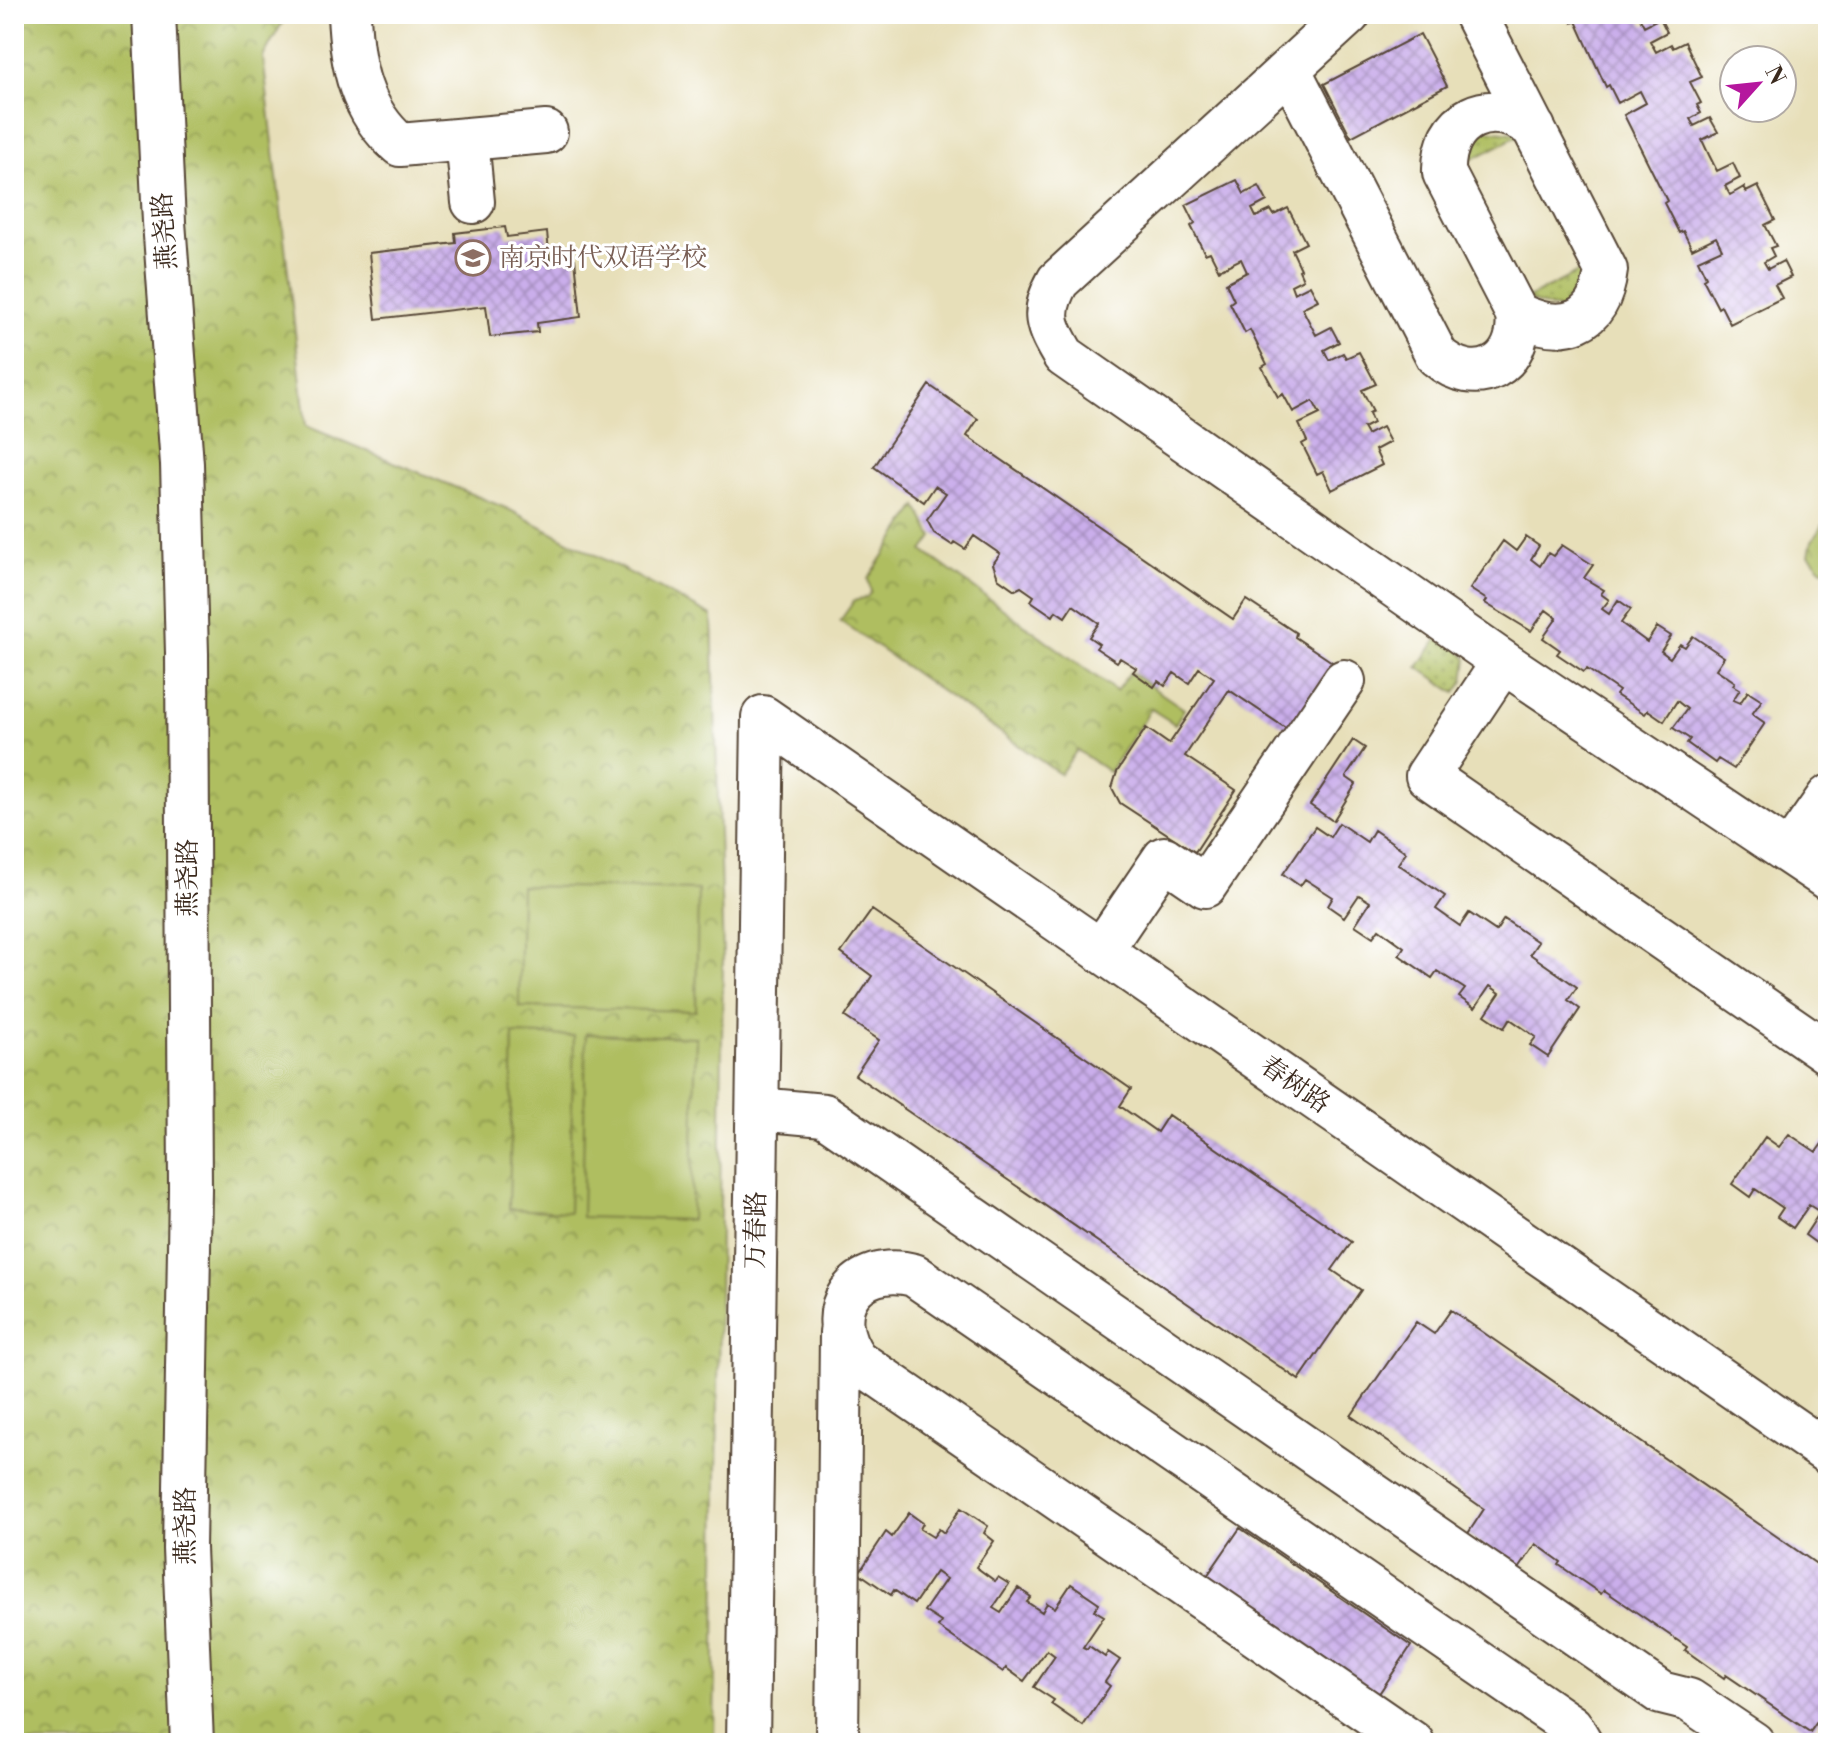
<svg xmlns="http://www.w3.org/2000/svg" width="1842" height="1757" font-family="'Libre Bodoni','Noto Serif SC',serif">
	<style>
		.grass { fill: url(#grass-dots); stroke: #75743f; stroke-width: 2 }
		.park { fill: url(#park-crowns); stroke: #75743f; stroke-width: 2 }
		.pitch { fill: #afbe60; stroke: #75743f; stroke-width: 2 }
		.building { fill: url(#building-cross-hatch) }
		.lines { fill: none; stroke-linecap: round; stroke-linejoin: round }
		.minor-casing { stroke: #554535; stroke-width: 46 }
		.minor { stroke: #fff; stroke-width: 42 }
		.labels { text-anchor: middle; dominant-baseline: central; stroke-width: 6; stroke-linejoin: round; paint-order: stroke }
		.street-label { font-size: 26px; fill: #3b2a1e; stroke: #fff }
		.education-label { font-size: 26px; fill: #785e54; stroke: #fff; text-anchor: start }
	</style>
	<defs>
		<pattern id="grass-dots" width="8" height="8" patternUnits="userSpaceOnUse" patternTransform="scale(2)"><rect width="8" height="8" fill="#afbe60"/><path d="M2 2h.1M6 6h.1" fill="none" stroke="#909b4f" stroke-width="1.8" stroke-linecap="round"/></pattern>
		<pattern id="park-crowns" width="20" height="18" patternUnits="userSpaceOnUse" patternTransform="scale(2)"><rect width="20" height="18" fill="#afbe60"/><path d="M2 6a3 3 0 1 1 6 0M12 15a3 3 0 1 1 6 0" fill="none" stroke="#909b4f"/></pattern>
		<pattern id="building-cross-hatch" width="8" height="8" patternUnits="userSpaceOnUse" patternTransform="scale(2)"><rect width="8" height="8" fill="#caaeeb"/><path d="M0 0l8 8M0 8l8-8" fill="none" stroke="#a58ebe"/></pattern>
	</defs>
	<rect width="100%" height="100%" fill="#fff"/>
	<filter id="ink" filterUnits="userSpaceOnUse"><feTurbulence type="fractalNoise" baseFrequency=".0125" numOctaves="2"/><feDisplacementMap in="SourceGraphic" scale="16" xChannelSelector="R" yChannelSelector="G"/><feConvolveMatrix kernelMatrix="1 2 1 2 8 2 1 2 1" color-interpolation-filters="sRGB"/></filter>
	<filter id="wash" filterUnits="userSpaceOnUse"><feTurbulence type="fractalNoise" baseFrequency=".006" numOctaves="4" result="noise"/><feDisplacementMap in="SourceGraphic" scale="32" xChannelSelector="R" yChannelSelector="G"/><feGaussianBlur stdDeviation="1.8" result="paint"/><feColorMatrix in="noise" values="0 0 0 0 0 0 0 0 0 0 0 0 0 0 0 0 0 1.4 0 .05"/><feComposite in="paint" operator="in"/></filter>
	<g filter="url(#wash)">
		<rect width="100%" height="100%" fill="#e7dfb9"/>
		<path class="grass" d="M1477 129 1521 134 1455 168Z
			M1590 266 1570 312 1524 300Z
			M1444 630 1467 659 1464 681 1456 693 1418 667Z"/>
		<path class="park" d="M14 14H287L263 57 306 426 508 509 712 616 723 955 714 1743H14Z
			M1828 413V465C1819 446 1821 433 1828 413Z
			M917 506 933 537 923 551 1116 691 1130 672 1184 709 1175 724 1151 709 1109 772 1077 750 1060 774 840 621 854 601 867 597 871 592 868 579Z
			M1828 517V571L1822 569 1809 555 1812 541Z"/>
		<path class="pitch" d="M521 886 698 890 696 1011 519 1007Z
			M513 1034 574 1036 569 1212 509 1209Z
			M586 1034 696 1037 691 1220 582 1217Z"/>
		<g id="blocks">
			<path class="building" d="M1567 14H1638L1644 26 1660 18 1667 32 1650 41 1656 52 1671 44 1673 48 1685 42 1702 77 1690 82 1701 103 1697 105 1701 113 1690 119 1694 126 1710 118 1718 132 1702 140 1709 155 1717 171 1733 163 1740 178 1725 186 1730 195 1744 187 1746 192 1758 186 1775 220 1765 225 1776 246 1770 248 1774 256 1764 262 1768 269 1783 261 1791 277 1775 285 1782 298 1730 324 1721 306 1718 308 1703 279 1706 277 1698 260 1722 249 1716 237 1692 249 1683 231 1679 233 1664 203 1667 201 1624 115 1646 103 1640 91 1618 103 1609 85 1606 87 1576 21 1572 23Z
				M1420 34 1447 86 1351 137 1324 84Z
				M1237 180 1244 194 1259 186 1267 201 1252 209 1256 217 1271 210 1274 215 1288 208 1306 243 1292 250 1301 269 1299 270 1303 279 1291 285 1294 293 1310 285 1318 300 1302 308 1316 335 1331 327 1339 342 1324 350 1329 360 1343 353 1346 358 1359 352 1376 384 1362 390 1373 411 1369 413 1373 423 1363 428 1367 435 1382 427 1390 442 1375 450 1382 465 1332 490 1323 471 1317 474 1302 444 1307 441 1299 424 1320 414 1313 401 1293 412 1283 394 1278 397 1262 367 1267 364 1250 330 1245 333 1230 303 1234 300 1226 283 1247 272 1241 259 1219 270 1210 252 1205 254 1191 226 1195 223 1186 205Z
				M505 227 507 237 547 232 550 262 575 259 581 317 537 323 538 332 490 337 486 306 376 319 369 253 456 243 455 233Z
				M929 385 978 419 967 436 1233 619 1246 600 1296 633 1295 637 1338 666 1293 733 1229 690 1185 756 1236 790 1195 852 1120 803 1112 788 1117 772 1146 728 1169 744 1214 678 1199 668 1189 683 1174 673 1165 686 1158 681 1154 687 1133 672 1136 668 1120 658 1117 662 1096 648 1099 644 1089 637 1099 623 1073 605 1065 617 1056 611 1053 616 1031 601 1034 596 1021 587 1015 590 998 578 993 564 1000 554 974 536 965 549 954 542 952 545 934 533 927 520 946 493 935 486 924 502 874 467Z
				M1526 537 1539 546 1531 559 1540 566 1548 553 1553 556 1562 545 1593 565 1584 578 1604 590 1601 594 1609 600 1602 609 1609 614 1618 600 1631 609 1621 623 1647 642 1657 627 1671 636 1661 651 1670 658 1680 644 1685 647 1693 636 1724 657 1716 669 1735 682 1733 685 1740 689 1733 700 1740 703 1748 691 1762 700 1752 714 1765 723 1734 769 1718 759 1715 763 1687 743 1690 739 1673 728 1687 709 1677 701 1664 721 1648 710 1645 714 1616 695 1619 691 1587 669 1584 672 1557 654 1560 650 1543 638 1557 618 1546 610 1531 631 1485 603 1487 600 1470 589 1503 541 1516 551Z
				M1353 740 1365 748 1346 777 1356 784 1333 821 1310 805Z
				M1339 823 1367 842 1374 830 1406 852 1398 864 1445 896 1436 909 1460 926 1469 913 1496 931 1504 919 1538 942 1530 954 1577 987 1568 1000 1580 1009 1548 1057 1530 1045 1536 1037 1510 1019 1504 1028 1485 1015 1500 993 1490 986 1475 1008 1459 997 1465 989 1437 971 1432 978 1399 955 1404 947 1379 929 1373 937 1355 925 1370 902 1359 895 1344 917 1328 906 1333 897 1305 879 1300 886 1283 874 1315 827 1330 837Z
				M872 910 1131 1089 1120 1106 1157 1132 1168 1115 1352 1242 1332 1270 1361 1290 1299 1380 855 1075 879 1040 845 1017 872 976 841 953Z
				M1789 1134 1816 1152 1824 1141 1828 1143V1239L1823 1248 1805 1235 1820 1212 1809 1205 1793 1228 1777 1217 1783 1208 1755 1189 1750 1197 1732 1184 1765 1137 1779 1147Z
				M1451 1310 1828 1572V1706L1810 1732 1726 1675 1724 1678 1685 1650 1687 1647 1604 1590 1601 1594 1559 1565 1561 1562 1536 1544 1519 1569 1467 1535 1484 1509 1351 1416 1416 1322 1434 1334Z
				M961 1508 988 1526 984 1533 994 1541 976 1567 995 1581 998 1577 1009 1584 993 1608 1001 1613 1018 1588 1031 1597 1027 1602 1042 1612 1047 1603 1055 1608 1071 1584 1099 1603 1094 1610 1104 1616 1083 1647 1087 1649 1089 1646 1105 1657 1108 1652 1120 1660 1105 1682 1110 1686 1083 1726 1051 1704 1054 1700 1034 1687 1055 1656 1047 1650 1024 1681 1006 1668 1003 1672 938 1627 941 1622 924 1611 946 1579 936 1572 914 1604 894 1590 891 1595 859 1573 886 1532 892 1537 909 1513 923 1523 920 1529 933 1537 939 1529 944 1533Z
				M1240 1528 1411 1646 1376 1698 1205 1579Z"/>
		</g>
	</g>
	<g filter="url(#ink)">
		<use href="#blocks" fill-opacity="0" stroke="#554535" stroke-width="2"/>
		<g class="lines">
			<defs>
				<path id="minor" d="M154 14 164 222 182 464 187 654 190 1189 184 1548 192 1743
					M349 14C351 64 360 111 400 145L546 132
					M1349 14 1058 281C1040 313 1046 326 1064 356L1503 662 1828 879
					M1475 14 1606 270C1600 325 1563 336 1517 314
					M1289 69 1437 356C1476 390 1523 366 1517 314L1444 173C1442 118 1491 95 1534 128
					M467 139 473 202
					M1503 662 1427 776 1828 1053
					M763 717 1828 1453
					M1789 853 1828 797
					M1101 951 1164 858 1205 886 1344 681
					M758 1109 824 1115 1661 1693 1689 1700 1753 1743
					M748 1743 763 717
					M837 1743 841 1332
					M1413 1743 856 1360C820 1311 855 1260 914 1275L1571 1726 1581 1743"/>
			</defs>
			<use href="#minor" class="minor-casing"/>
			<use href="#minor" class="minor"/>
		</g>
	</g>
	<defs>
		<symbol id="school-ring" viewBox="-11 -11 22 22"><circle r="9.5" fill="#fff" stroke="#8d6e63" stroke-width="1.5"/><path d="M0-5L7-2L0 1L-7-2ZM-4 1L0 2.5L4 1V4Q0 6-4 4Z" fill="#8d6e63"/></symbol>
	</defs>
	<g fill-rule="evenodd">
		<use href="#school-ring" x="453" y="238" width="40" height="40"/>
	</g>
	<g class="labels">
		<g class="street-label">
			<text transform="translate(165 231) rotate(-94)">燕尧路</text>
			<text transform="translate(188 878) rotate(-90)">燕尧路</text>
			<text transform="translate(1295 1085) rotate(35)">春树路</text>
			<text transform="translate(756 1230) rotate(-89)">万春路</text>
			<text transform="translate(186 1526) rotate(-90)">燕尧路</text>
		</g>
		<g class="education-label">
			<text x="499" y="258">南京时代双语学校</text>
		</g>
	</g>
	<rect width="1842" height="1757" fill="none" stroke="#fff" stroke-width="48"/>
	<g transform="translate(1758 84) rotate(63)"><circle r="38" fill="#ffffff" stroke="#b1aaa5" stroke-width="2"/>
	<path d="M0-6L14 30L0 20L-14 30Z" fill="#b5179e"/>
	<text y="-12" font-size="22" font-weight="bold" text-anchor="middle" fill="#3b2a1e">N</text>
	</g>
</svg>
